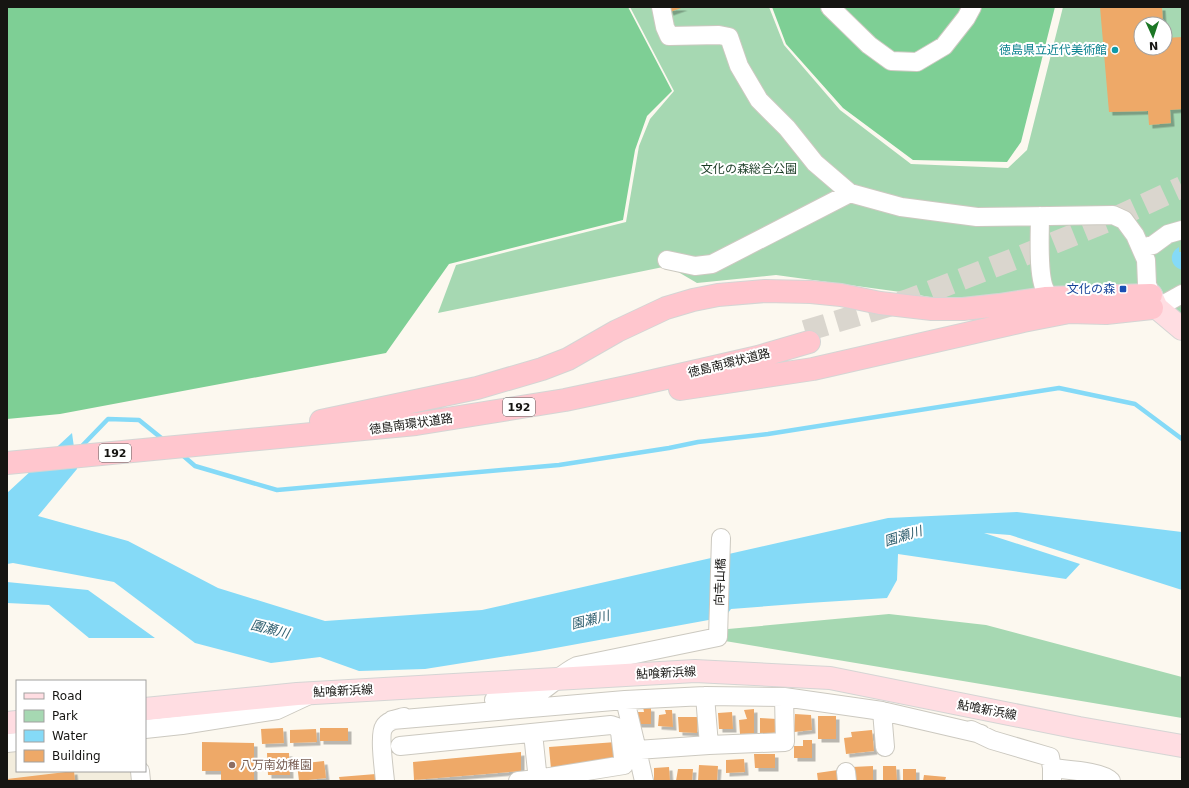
<svg xmlns="http://www.w3.org/2000/svg" width="1189" height="788" font-family="'DejaVu Sans','Noto Sans JP',sans-serif">
	<style>
		.built { fill: #f3eddd }
		.green { fill: #a6d8b2; fill-rule: evenodd }
		.forest { fill: #7ecf95 }
		.water { fill: #85daf7 }
		.lines { fill: none; stroke-linecap: round; stroke-linejoin: round }
		.stream { stroke: #85daf7; stroke-width: 4.5 }
		.building { fill: #eea968; filter: url(#shadow) }
		.highway-tunnel { stroke: #dad6ce; stroke-width: 22; stroke-dasharray: 22 11; stroke-linecap: butt }
		.minor-casing { stroke: #ccc9c0; stroke-width: 20 }
		.major-casing { stroke: #d5d5d4; stroke-width: 24 }
		.highway-casing { stroke: #d5d5d4; stroke-width: 24 }
		.minor { stroke: #fff; stroke-width: 18 }
		.major { stroke: #ffdde2; stroke-width: 22 }
		.highway { stroke: #ffc6ce; stroke-width: 22 }
		.culture-dot { fill: #0f9aa8; stroke: #fff; stroke-width: 1.5 }
		.transit-dot { fill: #1a4fb4; stroke: #fff; stroke-width: 1.5 }
		.education-dot { fill: #8d6e63; stroke: #fff; stroke-width: 1.5 }
		.labels { text-anchor: middle; dominant-baseline: central; stroke-width: 4; stroke-linejoin: round; paint-order: stroke }
		.shield { fill: #fff; stroke: #5c5b59; stroke-width: 1 }
		.shield-label { font-size: 11px; font-weight: bold; fill: #161512 }
		.culture-label { font-size: 12px; fill: #0d838f; stroke: #fff; text-anchor: end }
		.park-label { font-size: 12px; fill: #193b24; stroke: #fff }
		.transit-label { font-size: 12px; fill: #164399; stroke: #fff; text-anchor: end }
		.street-label { font-size: 12px; fill: #161512; stroke: #fff }
		.education-label { font-size: 12px; fill: #785e54; stroke: #fff; text-anchor: start }
		.water-label { font-size: 13px; font-style: italic; fill: #2e5e6e; stroke: #fff }
	</style>
	<defs>
		<filter id="shadow"><feDropShadow dx="3.5" dy="3.5" stdDeviation="0" flood-color="#0004"/></filter>
	</defs>
	<rect width="100%" height="100%" fill="#fcf8ef"/>
	<path class="built" d="M17 752V771H133V781H7V753Z"/>
	<path class="green" d="M630 7H769L784 45 840 110 911 164 1008 168 1027 150 1063 7H1182V318L1158 286 961 303 908 293 776 275 697 283 668 266 438 313 456 265 626 222 639 146 650 119 674 91ZM1141 24H1165V48H1141Z
		M889 614 986 625 1182 677V718L725 641 728 629Z"/>
	<path class="forest" d="M7 7H628L672 91 647 116 635 150 623 220 449 264 386 353 60 414 7 419Z
		M772 7H1055L1021 142 1007 162 913 160 843 108 786 44Z"/>
	<path class="water" d="M1179 247V252H1182V270C1170 267 1168 253 1179 247Z
		M72 433 77 469 38 516 128 541 218 588 325 621 482 610 888 518 1017 512 1182 532V590L1010 535 984 533 1080 564 1066 579 898 554 897 580 887 598 808 603 731 609 725 617 539 651 425 669 359 671 320 657 271 663 195 643 114 582 13 563 7 564V493Z
		M7 582 88 590 155 638H89L49 605 7 603Z"/>
	<g class="lines">
		<path class="stream" d="M80 448 108 419 139 420 165 441
			M180 453 195 466 277 490 559 465 669 448 698 442 768 434 1059 388 1135 404 1182 439"/>
	</g>
	<path class="building" d="M668 7H684L670 12Z
		M1100 7H1162L1163 24H1141V48H1165V38L1182 37V109L1170 110 1171 123 1149 125 1148 111 1109 112Z
		M643 707 651 708V724H634L633 712H644Z
		M754 709V733L740 734 739 720 747 719 744 710Z
		M665 710H672L673 727 658 726 659 715 666 714Z
		M732 712 733 729H719L718 713Z
		M795 714 811 715 812 730 794 732Z
		M818 716H836V739H818Z
		M678 717H698L697 733 679 732Z
		M760 718 777 719 778 732 760 735Z
		M283 728 284 743 262 744 261 729Z
		M320 728H348V741H320Z
		M316 729 317 742 290 743V730Z
		M872 730 874 751 846 754 844 738 852 737 851 732Z
		M803 740H812V758H794V746H803Z
		M202 742 254 743V781H221V771H202Z
		M616 742V760L551 769 549 747Z
		M521 752V771L414 780 413 762Z
		M267 753H289L290 775H268Z
		M754 754H775V768H755Z
		M744 759 745 772 726 773V760Z
		M324 761 326 778 299 781 297 764Z
		M699 765 718 766 717 780 698 781Z
		M873 766V780L853 781 852 767Z
		M883 766H896L897 781H883Z
		M669 767 670 781H654V768Z
		M678 769H693L692 781H676Z
		M903 769H916V781H903Z
		M838 770 839 781H818L817 773Z
		M74 771 75 781H7V779Z
		M376 774V781H340L339 777Z
		M924 775 946 777 945 781H923Z"/>
	<g class="lines">
		<path class="highway-tunnel" d="M805 331 908 300 1019 257 1108 221 1182 187"/>
		<defs>
			<path id="minor" d="M661 7 665 27 669 36 719 35 729 37 739 66 759 100 787 128 815 163 850 193 901 207 977 217 1113 215 1124 220 1135 235 1146 260 1147 284 1151 295 1138 296
				M830 7 869 45 891 61 917 62 944 46 966 18 972 7
				M1040 216C1040 233 1037 281 1047 293 1052 298 1058 297 1064 297
				M1141 248 1153 245 1168 234 1182 230
				M667 260 695 266 712 264 850 193
				M1157 308 1182 294
				M705 696 709 745
				M494 700C510 698 529 698 543 690 555 682 564 672 577 666L718 637 721 538
				M625 700 637 750
				M882 711 885 747
				M392 720 625 700 705 696 784 697 882 711 981 734
				M145 729 182 725 277 710 307 696
				M971 730 992 740 1050 757 1052 768
				M533 733 538 781
				M7 743 17 742
				M400 746 611 725 617 727 620 732 624 765 537 779 518 781
				M140 771 141 781
				M846 772 847 781
				M385 781C384 771 379 734 384 727 388 720 397 719 404 717
				M644 781 637 750 709 745 785 742 784 697
				M1052 781V768C1066 770 1102 771 1111 781"/>
			<path id="major" d="M1151 295 1157 308 1182 329
				M145 709 297 694 695 671 830 678 1079 728 1182 746
				M7 723 17 722"/>
			<path id="highway" d="M680 389 813 369 1023 321 1069 312 1106 313 1152 308
				M321 421 477 388 542 369 568 359 617 331 666 308 693 300 718 295 765 291 811 292 841 295 880 303 932 309H963L999 305 1045 298 1151 295
				M7 463 416 424 565 400 631 386 758 357 809 342"/>
		</defs>
		<use href="#minor" class="minor-casing"/>
		<use href="#major" class="major-casing"/>
		<use href="#highway" class="highway-casing"/>
		<use href="#minor" class="minor"/>
		<use href="#major" class="major"/>
		<use href="#highway" class="highway"/>
	</g>
	<circle class="culture-dot" cx="1115" cy="50" r="4"/>
	<rect class="transit-dot" x="1119" y="285" width="8" height="8" rx="2"/>
	<circle class="education-dot" cx="232" cy="765" r="4"/>
	<g class="labels">
		<g class="shield">
			<rect x="503" y="398" width="32" height="18" rx="3"/>
			<rect x="99" y="444" width="32" height="18" rx="3"/>
		</g>
		<g class="shield-label">
			<text x="519" y="407">192</text>
			<text x="115" y="453">192</text>
		</g>
		<g class="culture-label">
			<text x="1107" y="50">徳島県立近代美術館</text>
		</g>
		<g class="park-label">
			<text x="749" y="169">文化の森総合公園</text>
		</g>
		<g class="transit-label">
			<text x="1115" y="289">文化の森</text>
		</g>
		<g class="street-label">
			<text transform="translate(729 363) rotate(-14)">徳島南環状道路</text>
			<text transform="translate(411 424) rotate(-8)">徳島南環状道路</text>
			<text transform="translate(720 582) rotate(-88)">向寺山橋</text>
			<text transform="translate(666 673) rotate(-3)">鮎喰新浜線</text>
			<text transform="translate(343 691) rotate(-3)">鮎喰新浜線</text>
			<text transform="translate(987 710) rotate(11)">鮎喰新浜線</text>
		</g>
		<g class="education-label">
			<text x="240" y="765">八万南幼稚園</text>
		</g>
		<g class="water-label">
			<text transform="translate(903 536) rotate(-17)">園瀬川</text>
			<text transform="translate(590 620) rotate(-14)">園瀬川</text>
			<text transform="translate(270 629) rotate(14)">園瀬川</text>
		</g>
	</g>
	<rect width="1189" height="788" fill="none" stroke="#161512" stroke-width="16"/>
	<rect x="16" y="680" width="130" height="92" fill="#ffffff" stroke="#a2a1a0"/>
	<rect x="24" y="693" width="20" height="6" fill="#ffdde2" stroke="#a2a1a0"/>
	<text x="52" y="700" font-size="12" fill="#161512">Road</text>
	<rect x="24" y="710" width="20" height="12" fill="#a6d8b2" stroke="#a2a1a0"/>
	<text x="52" y="720" font-size="12" fill="#161512">Park</text>
	<rect x="24" y="730" width="20" height="12" fill="#85daf7" stroke="#a2a1a0"/>
	<text x="52" y="740" font-size="12" fill="#161512">Water</text>
	<rect x="24" y="750" width="20" height="12" fill="#eea968" stroke="#a2a1a0"/>
	<text x="52" y="760" font-size="12" fill="#161512">Building</text>
	<g transform="translate(1153 36) rotate(177)"><circle r="19" fill="#ffffff" stroke="#a2a1a0"/>
	<path d="M0-3L7 15L0 10L-7 15Z" fill="#1b7624"/>
	<text y="-6" font-size="11" font-weight="bold" text-anchor="middle" fill="#161512">N</text>
	</g>
</svg>
